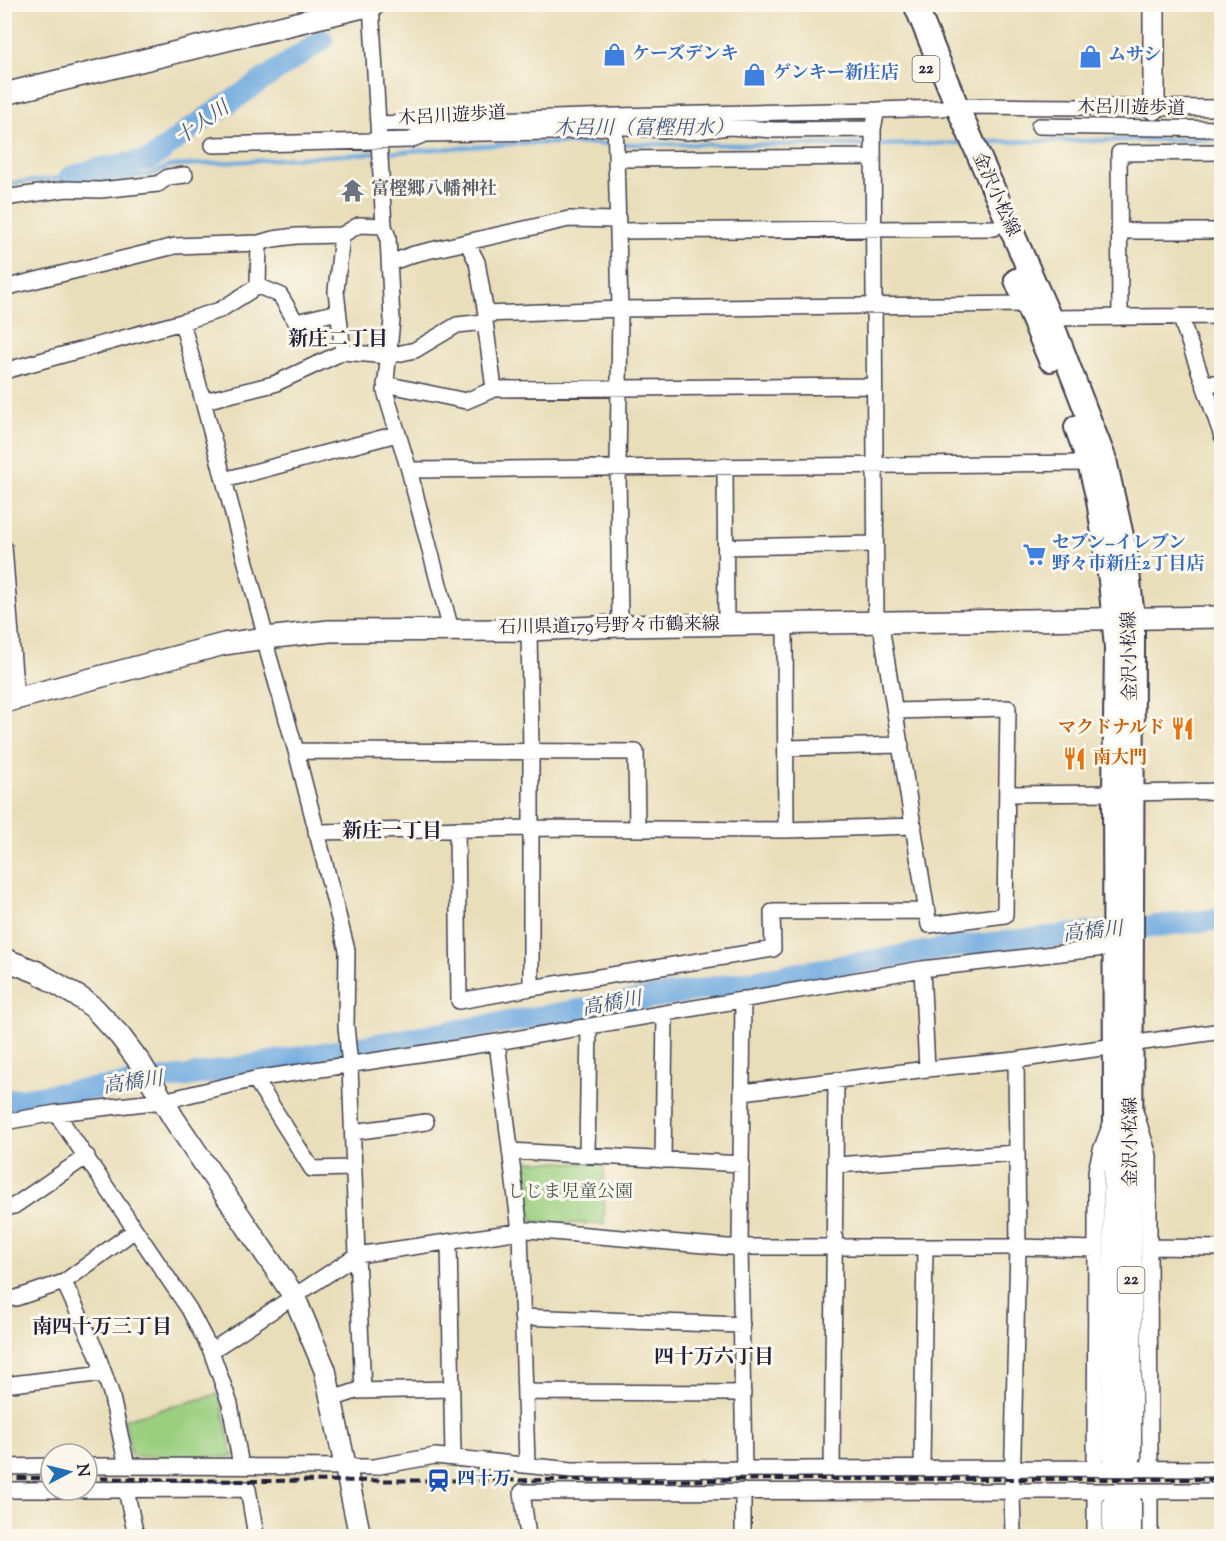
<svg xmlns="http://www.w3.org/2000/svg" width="1226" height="1541" font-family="'Sorts Mill Goudy','Noto Serif JP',serif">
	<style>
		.green { fill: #9bcf80; stroke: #5e785e; stroke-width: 1.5 }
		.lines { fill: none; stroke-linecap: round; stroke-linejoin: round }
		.stream { stroke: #6da9df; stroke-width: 4 }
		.river { stroke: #6da9df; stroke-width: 22 }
		.primary-tunnel { stroke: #c1b8a1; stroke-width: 22; stroke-dasharray: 22 11; stroke-linecap: butt }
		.street-casing { stroke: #403e4e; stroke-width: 18 }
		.secondary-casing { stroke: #403e4e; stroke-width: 24 }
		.primary-casing { stroke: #403e4e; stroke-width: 26 }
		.street { stroke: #fff; stroke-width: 15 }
		.secondary { stroke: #fff; stroke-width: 21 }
		.primary { stroke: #fff; stroke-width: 22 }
		.rail { stroke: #22223b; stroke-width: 4; stroke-dasharray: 9 4.5; stroke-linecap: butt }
		.labels { text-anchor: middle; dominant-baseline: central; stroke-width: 6; stroke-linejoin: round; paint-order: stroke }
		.shield { fill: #fbf7ec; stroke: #636270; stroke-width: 1.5 }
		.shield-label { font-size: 16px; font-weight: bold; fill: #22223b }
		.shop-label { font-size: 18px; font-weight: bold; fill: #366cbe; stroke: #fbf7ec; text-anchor: start }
		.street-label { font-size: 18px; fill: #22223b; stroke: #fbf7ec }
		.worship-label { font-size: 18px; font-weight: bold; fill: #5b616d; stroke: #fbf7ec; text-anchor: start }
		.food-label { font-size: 18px; font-weight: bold; fill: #c56008; stroke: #fbf7ec; text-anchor: end }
		.park-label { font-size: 18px; fill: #465650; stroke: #fbf7ec }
		.transit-label { font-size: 18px; font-weight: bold; fill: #164399; stroke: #fbf7ec; text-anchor: start }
		.water-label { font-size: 20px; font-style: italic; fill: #40587d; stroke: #fbf7ec }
		.neighbourhood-label { font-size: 20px; font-weight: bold; fill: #22223b; stroke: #fbf7ec }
	</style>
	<rect width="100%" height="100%" fill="#fbf7ec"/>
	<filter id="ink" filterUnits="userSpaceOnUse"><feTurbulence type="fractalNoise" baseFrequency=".0167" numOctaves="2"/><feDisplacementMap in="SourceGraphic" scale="12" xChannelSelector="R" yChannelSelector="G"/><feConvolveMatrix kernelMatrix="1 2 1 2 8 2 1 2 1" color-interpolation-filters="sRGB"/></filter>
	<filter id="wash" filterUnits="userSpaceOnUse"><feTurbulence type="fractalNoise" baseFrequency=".008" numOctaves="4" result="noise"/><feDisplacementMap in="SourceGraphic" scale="24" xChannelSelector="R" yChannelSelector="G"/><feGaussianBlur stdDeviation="1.35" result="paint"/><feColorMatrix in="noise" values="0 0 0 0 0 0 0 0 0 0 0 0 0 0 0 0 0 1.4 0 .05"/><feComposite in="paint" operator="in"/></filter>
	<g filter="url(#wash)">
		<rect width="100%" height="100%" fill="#e9deba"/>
		<path class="green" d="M525 1161 604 1164V1224L532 1222Z
			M219 1394 233 1457 131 1456 125 1419Z"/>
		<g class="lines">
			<path class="stream" d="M982 142 1222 139
				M619 144 870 145
				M877 145 966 143
				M383 153 526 143 612 144
				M4 184 70 177 100 181 153 174 169 166 375 153"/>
			<path class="river" d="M70 177 101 168 150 160 190 129 322 40
				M4 1101 188 1076 953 947 1222 919"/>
		</g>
	</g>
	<g filter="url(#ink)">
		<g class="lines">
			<path class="primary-tunnel" d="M1113 1456 1114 1504
				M1130 1456V1503"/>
			<defs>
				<path id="street" d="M371 4 384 226 388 237 392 320 385 391 409 470 451 630
					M957 106 1222 108
					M615 116 620 309 618 468 620 626
					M379 124 615 116 877 110
					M1039 126 1222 129
					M213 145 410 140 425 134 555 132 615 126 687 132 729 127 775 130 873 129
					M617 159 872 157
					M4 198 67 189 100 190 158 184 168 177 185 175
					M618 231 994 228
					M1119 231H1222
					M467 242 477 262 486 314
					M390 263 414 254 569 219 617 220
					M258 286 280 295 296 322 338 312
					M4 288 175 246 259 243 273 239 296 236 342 235
					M1120 316 1119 153 1222 152
					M1180 316 1222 436
					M1050 318 1222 316
					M182 322 220 310 258 286 259 243
					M485 322 494 389
					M343 352 336 291 342 235 359 225 384 226
					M4 371 182 322 266 638 268 653 296 751 347 950 346 1026 350 1066 357 1255 211 1351 189 1309 56 1113 4 1122
					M1203 383H1222
					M385 384 466 401 494 389 874 386
					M204 401 274 384 343 352 388 356 415 350 457 325 485 322 486 314 620 309 1026 304
					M725 466 726 625
					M409 470C635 467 862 467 1089 463
					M224 480 397 434
					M4 547 16 699
					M726 547 875 544
					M785 624 786 830
					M529 630 531 752V988L773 949 772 912 928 911
					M895 711 1008 708 1005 915 929 925 882 632 876 622 873 129 877 110 943 108
					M786 748 901 745
					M296 751 636 752 637 829
					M1132 793 1222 791
					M1007 794 1114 793
					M457 829 459 1001 531 988
					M316 832 531 828 786 830 914 826
					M922 969 927 1069 1016 1060 1018 1247 1096 1249V1171L1101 1150 1111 1124
					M743 999 740 1247 744 1469
					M497 1042 520 1231 527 1464
					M1016 1060 1222 1031
					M255 1079 312 1169 353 1168
					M743 1092 927 1069
					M56 1113 163 1101 255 1079 497 1042 922 969 1114 947
					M1136 1114 1149 1156V1247
					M353 1132 426 1122
					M510 1151 742 1164
					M587 1156 589 1026
					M663 1160 665 1013
					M835 1165 1017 1153
					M4 1208 14 1206 87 1156
					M449 1242 453 1457
					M64 1282 96 1351 111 1393 127 1466
					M4 1299 16 1298 64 1282 135 1230
					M522 1317 742 1325
					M211 1351 230 1404 241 1466
					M4 1385 104 1373
					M363 1391 357 1255 529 1230 727 1247H1018L1012 1491H1222
					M525 1392 743 1393
					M332 1399 356 1391 452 1389
					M87 1466 374 1467 435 1456 572 1470 1013 1468 1222 1469
					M4 1467 51 1466
					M922 1468 925 1247
					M1095 1468 1096 1249
					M832 1469 836 1080
					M1150 1469 1149 1247 1222 1248
					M4 1490 248 1489 256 1536
					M126 1490 136 1536
					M743 1491V1536
					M1095 1491V1536
					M528 1536 522 1492 1012 1491 1013 1536
					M1150 1536V1491"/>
				<path id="secondary" d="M1154 4V109
					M4 94 375 4
					M4 702 224 644 266 638 329 631 529 630 620 626 1222 617
					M4 959 37 972 82 999 94 1008 120 1036 141 1064 174 1119 294 1296 325 1370 360 1536"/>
				<path id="primary" d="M915 4 957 106 1050 318 1105 460 1126 554 1133 618V648L1130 1456
					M1016 280 1050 360
					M1076 427 1089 463 1098 500 1110 580 1116 648 1114 793 1115 1113 1113 1456
					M1130 1503V1536
					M1114 1504V1536"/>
			</defs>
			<use href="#street" class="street-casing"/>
			<use href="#secondary" class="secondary-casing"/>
			<use href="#primary" class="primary-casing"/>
			<use href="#street" class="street"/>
			<use href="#secondary" class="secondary"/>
			<use href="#primary" class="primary"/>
			<path class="rail" d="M4 1478H51
				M87 1478 238 1481 582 1480 646 1481 775 1479H1222"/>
		</g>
	</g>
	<defs>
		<symbol id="shop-bare" viewBox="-9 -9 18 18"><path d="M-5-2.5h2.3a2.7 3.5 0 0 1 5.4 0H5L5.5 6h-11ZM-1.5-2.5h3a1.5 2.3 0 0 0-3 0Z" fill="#3f7fe0" stroke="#fbf7ec" stroke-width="2.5" paint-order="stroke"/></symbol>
		<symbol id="temple-bare" viewBox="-9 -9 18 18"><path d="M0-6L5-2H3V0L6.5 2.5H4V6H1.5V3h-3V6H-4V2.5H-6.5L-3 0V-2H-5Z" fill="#6b7280" stroke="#fbf7ec" stroke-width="2.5" paint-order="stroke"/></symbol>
		<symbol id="supermarket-bare" viewBox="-9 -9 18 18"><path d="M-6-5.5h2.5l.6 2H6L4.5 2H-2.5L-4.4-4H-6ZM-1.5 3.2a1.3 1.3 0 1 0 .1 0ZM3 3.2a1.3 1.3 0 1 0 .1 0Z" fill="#3f7fe0" stroke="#fbf7ec" stroke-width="2.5" paint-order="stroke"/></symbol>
		<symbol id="restaurant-bare" viewBox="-9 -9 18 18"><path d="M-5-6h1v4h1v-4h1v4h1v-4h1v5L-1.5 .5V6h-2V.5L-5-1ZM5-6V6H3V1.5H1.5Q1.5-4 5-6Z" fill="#e8710a" stroke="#fbf7ec" stroke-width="2.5" paint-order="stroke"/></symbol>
		<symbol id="station-bare" viewBox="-9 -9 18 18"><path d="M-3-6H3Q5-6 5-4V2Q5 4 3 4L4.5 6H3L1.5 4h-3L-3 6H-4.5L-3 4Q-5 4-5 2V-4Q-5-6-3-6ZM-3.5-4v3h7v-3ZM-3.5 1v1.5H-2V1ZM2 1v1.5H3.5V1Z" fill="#1a4fb4" stroke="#fbf7ec" stroke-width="2.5" paint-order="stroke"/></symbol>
	</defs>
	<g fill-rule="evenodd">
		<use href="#shop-bare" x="598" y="38" width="33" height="33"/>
		<use href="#shop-bare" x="1074" y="40" width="33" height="33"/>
		<use href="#shop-bare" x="738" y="58" width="33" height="33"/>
		<use href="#temple-bare" x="336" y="174" width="33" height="33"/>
		<use href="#supermarket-bare" x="1018" y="538" width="33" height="33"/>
		<use href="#restaurant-bare" x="1166" y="712" width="33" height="33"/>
		<use href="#restaurant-bare" x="1058" y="742" width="33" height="33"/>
		<use href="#station-bare" x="422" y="1464" width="33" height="33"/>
	</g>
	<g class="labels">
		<g class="shield">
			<rect x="912.5" y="56" width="27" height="26" rx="4.5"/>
			<rect x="1117.5" y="1267" width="27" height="26" rx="4.5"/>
		</g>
		<g class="shield-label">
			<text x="926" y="69">22</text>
			<text x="1131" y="1280">22</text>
		</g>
		<g class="shop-label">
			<text x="632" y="55">ケーズデンキ</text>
			<text x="1108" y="56">ムサシ</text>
			<text x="773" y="74">ゲンキー新庄店</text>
			<text x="1052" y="544">セブン−イレブン<tspan x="1052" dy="21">野々市新庄2丁目店</tspan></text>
		</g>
		<g class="street-label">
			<text transform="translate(1131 109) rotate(1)">木呂川遊歩道</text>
			<text transform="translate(452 117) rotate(-3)">木呂川遊歩道</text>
			<text transform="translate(995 195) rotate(66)">金沢小松線</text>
			<text transform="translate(609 627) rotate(-1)">石川県道179号野々市鶴来線</text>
			<text transform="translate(1131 656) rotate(-91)">金沢小松線</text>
			<text transform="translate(1132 1142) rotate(-90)">金沢小松線</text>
		</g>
		<g class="worship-label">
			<text x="371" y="190">富樫郷八幡神社</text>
		</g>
		<g class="food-label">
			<text x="1165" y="729">マクドナルド</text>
			<text x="1093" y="759" text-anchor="start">南大門</text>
		</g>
		<g class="park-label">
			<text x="570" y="1193">しじま児童公園</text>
		</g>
		<g class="transit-label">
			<text x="457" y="1480">四十万</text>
		</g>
		<g class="water-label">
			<text transform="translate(203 124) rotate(-35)">十人川</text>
			<text x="644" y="129">木呂川（富樫用水）</text>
			<text transform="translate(1093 933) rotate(-6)">高橋川</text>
			<text transform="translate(612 1005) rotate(-10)">高橋川</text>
			<text transform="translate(133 1084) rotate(-8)">高橋川</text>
		</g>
		<g class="neighbourhood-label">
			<text x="338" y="340">新庄二丁目</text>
			<text x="392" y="832">新庄一丁目</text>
			<text x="102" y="1328">南四十万三丁目</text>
			<text x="714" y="1358">四十万六丁目</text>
		</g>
	</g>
	<rect width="1226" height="1541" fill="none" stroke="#fbf7ec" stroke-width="24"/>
	<g transform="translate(69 1472) rotate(83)"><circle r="28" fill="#fbf7ec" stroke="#a4a2a5" stroke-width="1.5"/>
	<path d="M0-4.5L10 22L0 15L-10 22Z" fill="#1f6fb2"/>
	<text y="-9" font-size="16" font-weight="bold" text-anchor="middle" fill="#22223b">N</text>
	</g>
</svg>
